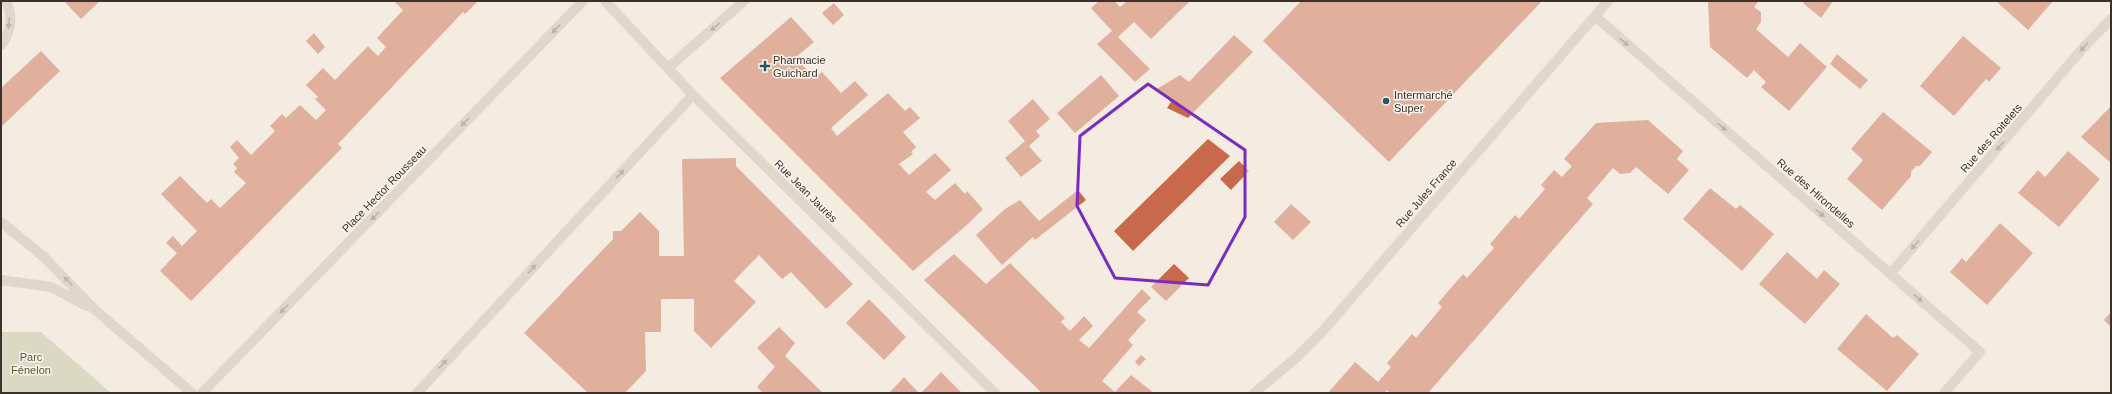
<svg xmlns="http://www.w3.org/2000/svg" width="2112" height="394" font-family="Arial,sans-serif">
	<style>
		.green { fill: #b8c4a0 }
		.building { fill: #c8694b }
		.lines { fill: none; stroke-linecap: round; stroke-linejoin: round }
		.minor { stroke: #cdbbac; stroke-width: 10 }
		.oneway { fill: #7d6f65 }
		.marked { fill: none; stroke: #7b2cbf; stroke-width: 3; stroke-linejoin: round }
		.poi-dot { fill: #1f5a5e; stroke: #fbf5ee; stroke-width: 1.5 }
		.labels { text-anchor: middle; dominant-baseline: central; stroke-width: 3; stroke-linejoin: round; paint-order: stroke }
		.poi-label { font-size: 11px; fill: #3b302b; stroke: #fbf5ee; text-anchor: start }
		.street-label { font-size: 11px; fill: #3b302b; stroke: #fbf5ee }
		.park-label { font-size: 11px; fill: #4a5a2e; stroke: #fbf5ee }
	</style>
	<rect width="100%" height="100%" fill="#f4ebe1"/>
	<path class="green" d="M1 332H41L111 393H1Z"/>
	<path class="building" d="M64 1H100L81 19Z
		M394 1H478L465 14 463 12 338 144 342 148 191 301 160 271 177 253 166 243 173 236 182 246 197 231 161 194 180 176 207 203 211 199 220 208 246 183 234 172 237 168 233 164 239 158 230 147 237 140 251 155 275 131 270 126 282 114 286 118 300 105 316 120 326 110 315 99 318 97 306 85 323 68 335 80 368 46 378 56 386 47 377 38 403 10Z
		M1099 1H1115L1120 7 1127 1H1190L1151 39 1134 22 1118 37 1150 69 1135 82 1097 44 1112 31 1091 8Z
		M1301 1H1542L1389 162 1263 41Z
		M1708 1H1759L1754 7 1761 12V22L1756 29 1788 57 1800 43 1827 67 1789 111 1761 87 1766 82 1754 70 1747 78 1710 47Z
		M1805 1H1833L1821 18 1803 3Z
		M1998 1H2053L2028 30 1997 2Z
		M834 3 844 15 833 25 822 13Z
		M791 17 814 42 796 57 814 79 822 72 841 93 855 81 868 95 831 128 837 136 888 93 905 111 910 107 920 118 903 132 916 147 911 152 913 154 899 164 909 175 935 153 951 170 926 192 935 200 955 183 965 194 967 191 983 209 968 224 913 271 720 78Z
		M314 33 325 47 318 54 306 41Z
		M1234 35 1253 52 1188 118 1167 108 1171 102 1157 89 1180 75 1189 82Z
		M1963 36 2001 68 1989 82 1986 79 1954 116 1920 86Z
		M41 51 60 71 1 127V88Z
		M1837 54 1868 80 1860 89 1830 64Z
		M1101 75 1119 96 1075 133 1057 113Z
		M1033 99 1050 119 1036 131 1040 136 1029 146 1042 161 1021 177 1005 158 1025 141 1008 121Z
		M2111 106V163L2081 137Z
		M1883 112 1932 152 1920 166H1916L1911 172V176L1882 210 1847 179 1863 160 1851 149Z
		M1648 120 1683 151 1677 159 1689 170 1668 194 1636 167 1630 173 1620 174 1613 168 1587 198 1593 204 1428 393H1390L1387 390 1385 393H1328L1355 362 1378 382 1391 367 1387 363 1412 334 1416 338 1442 307 1438 303 1463 274 1467 278 1494 248 1490 244 1515 215 1519 219 1545 189 1541 185 1554 170 1562 177 1572 166 1564 159 1596 123Z
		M1208 139 1230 156 1133 251 1114 231Z
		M2068 151 2100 179 2059 227 2018 193 2038 170 2045 177Z
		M736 158V166L853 284 826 309 791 272 782 279 759 255 734 281 756 302 711 348 694 331V299H661V332H645L646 371 625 393H588L524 333 613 239V231H621L640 212 659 231V256H684L682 159Z
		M1239 161 1249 171 1231 190 1220 179Z
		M1710 188 1736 209 1740 205 1774 234 1742 271 1683 219Z
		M1078 190 1086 200 1035 240 1033 237 1002 265 976 235 1005 209 1020 200 1039 221Z
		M1291 204 1311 222 1293 240 1274 222Z
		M2000 223 2033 253 1987 305 1950 272 1962 258 1966 262Z
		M1787 252 1817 279 1824 270 1840 284 1805 324 1759 284Z
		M954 254 986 284 1010 263 1065 318 1061 322 1070 331 1084 316 1093 326 1079 340 1089 348 1142 289 1151 298 1137 312 1146 320 1128 340 1133 345 1102 381 1115 392 1131 375 1154 393H1042L924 280Z
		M1174 264 1189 278 1166 301 1151 287Z
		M869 299 906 337 884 360 846 323Z
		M2111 312V327L2104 320Z
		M1866 314 1893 338 1897 335 1919 354 1887 391 1837 349Z
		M779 327 795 343 785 356 823 393H763L757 387 775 367 757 348Z
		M1141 355 1146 359 1139 366 1135 362Z
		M941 372 962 393H921Z
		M904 377 919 393H889Z"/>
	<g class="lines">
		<path class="minor" d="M605 1 693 95 995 393
			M1595 16 1980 352 1944 393
			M1 45C11 33 14 14 5 1
			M668 68 744 1
			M1 222 44 257 94 309 192 393
			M1890 274 2083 48 2111 19
			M1 280 51 287 87 306
			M202 393 583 1
			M417 393 693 95
			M1254 393 1297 357 1322 332 1608 1"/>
	</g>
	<defs><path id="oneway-solid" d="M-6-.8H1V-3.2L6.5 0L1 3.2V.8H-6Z"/></defs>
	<g class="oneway">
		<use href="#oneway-solid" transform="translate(9 23) rotate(96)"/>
		<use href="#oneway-solid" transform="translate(715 27) rotate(139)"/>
		<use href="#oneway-solid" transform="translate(556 29) rotate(134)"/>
		<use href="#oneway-solid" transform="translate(1624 42) rotate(41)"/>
		<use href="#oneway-solid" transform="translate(2084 47) rotate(132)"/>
		<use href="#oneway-solid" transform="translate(465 122) rotate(134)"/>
		<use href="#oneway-solid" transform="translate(1722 127) rotate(41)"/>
		<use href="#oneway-solid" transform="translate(2000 146) rotate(131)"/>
		<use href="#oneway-solid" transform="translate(620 174) rotate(-47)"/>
		<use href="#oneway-solid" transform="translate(1820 213) rotate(41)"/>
		<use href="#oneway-solid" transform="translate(375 216) rotate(134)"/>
		<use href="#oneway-solid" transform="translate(1915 245) rotate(131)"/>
		<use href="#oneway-solid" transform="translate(532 269) rotate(-47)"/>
		<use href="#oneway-solid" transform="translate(68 281) rotate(-134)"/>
		<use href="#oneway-solid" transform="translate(1918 298) rotate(41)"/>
		<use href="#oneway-solid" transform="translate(284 309) rotate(134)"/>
		<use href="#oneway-solid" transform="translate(443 364) rotate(-47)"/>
	</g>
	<path d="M0 0H2112V394H0ZM1148 84 1245 150V217L1208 285 1115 278 1077 206 1080 136Z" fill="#f4ebe1" fill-opacity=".55" fill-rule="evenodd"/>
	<path class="marked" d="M1148 84 1245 150V217L1208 285 1115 278 1077 206 1080 136Z"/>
	<g class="poi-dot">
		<path d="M763 60h4v4h4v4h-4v4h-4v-4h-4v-4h4z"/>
		<circle cx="1386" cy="101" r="4"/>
	</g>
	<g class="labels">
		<g class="poi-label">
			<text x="773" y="60">Pharmacie<tspan x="773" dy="13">Guichard</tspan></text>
			<text x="1394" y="95">Intermarché<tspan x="1394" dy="13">Super</tspan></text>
		</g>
		<g class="street-label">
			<text transform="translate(1991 138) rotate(-49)">Rue des Roitelets</text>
			<text transform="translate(384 189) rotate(-46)">Place Hector Rousseau</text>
			<text transform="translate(806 191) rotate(45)">Rue Jean Jaurès</text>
			<text transform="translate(1426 193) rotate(-49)">Rue Jules France</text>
			<text transform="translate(1816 193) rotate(41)">Rue des Hirondelles</text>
		</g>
		<g class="park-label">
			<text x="31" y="357">Parc<tspan x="31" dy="13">Fénelon</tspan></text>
		</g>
	</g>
	<rect width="2112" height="394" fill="none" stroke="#3b302b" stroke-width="4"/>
</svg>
